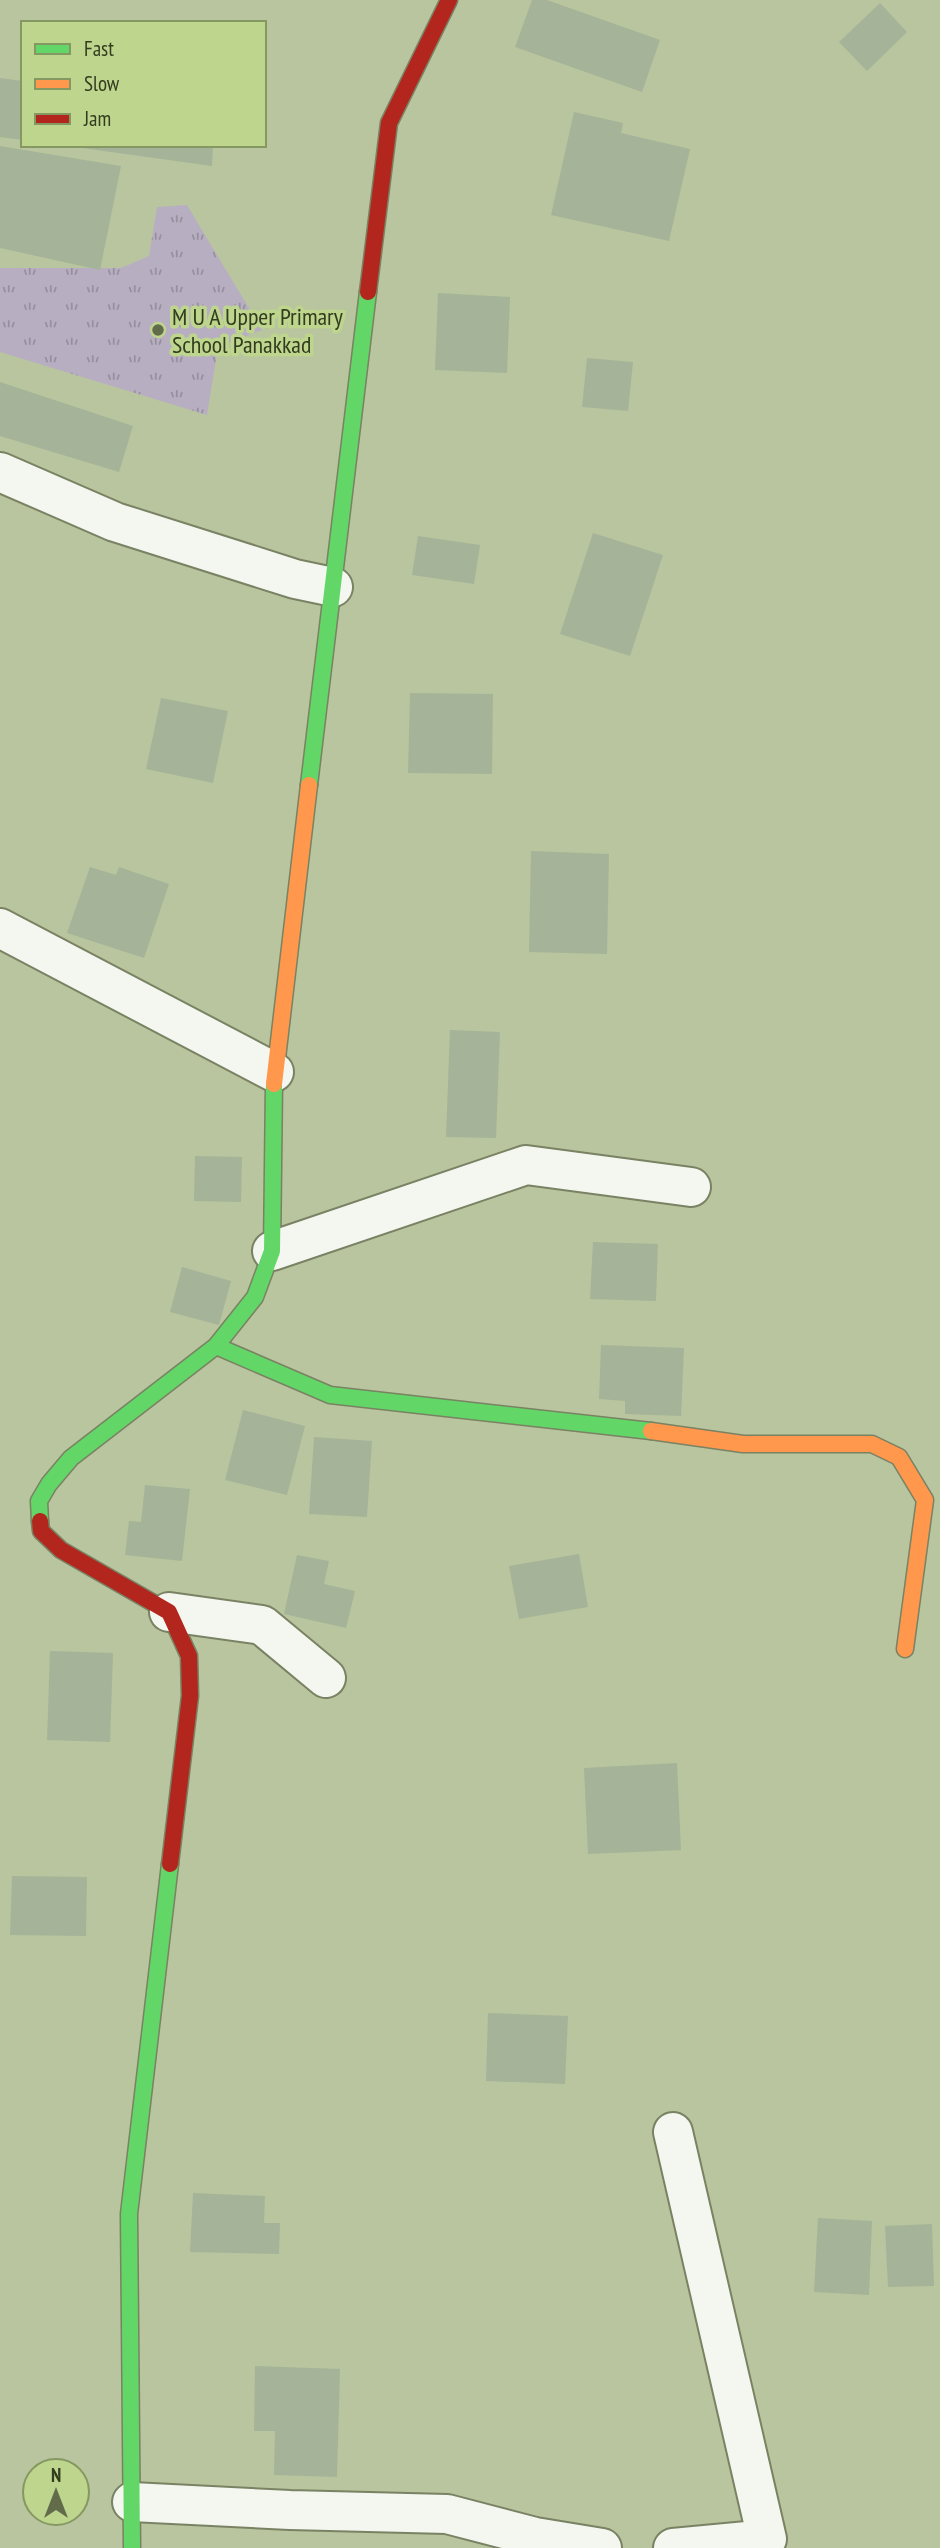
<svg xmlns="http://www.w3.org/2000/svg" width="940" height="2548" font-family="'PT Sans Narrow',sans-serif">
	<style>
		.grass { fill: url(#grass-tufts) }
		.building { fill: #a5b498 }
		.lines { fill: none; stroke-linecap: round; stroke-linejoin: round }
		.street-casing { stroke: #798263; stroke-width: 42 }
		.fast-casing { stroke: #798263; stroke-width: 19 }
		.slow-casing { stroke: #798263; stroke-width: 19 }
		.jam-casing { stroke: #798263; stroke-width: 19 }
		.street { stroke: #f4f6f0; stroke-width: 38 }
		.fast { stroke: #63d668; stroke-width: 16 }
		.slow { stroke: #ff974d; stroke-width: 16 }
		.jam { stroke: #b3261e; stroke-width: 16 }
		.poi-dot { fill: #626c4b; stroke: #bed58e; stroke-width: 2.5 }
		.labels { text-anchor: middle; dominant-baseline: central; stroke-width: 7; stroke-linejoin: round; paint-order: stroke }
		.poi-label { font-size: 24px; fill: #333c1f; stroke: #bed58e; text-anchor: start }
	</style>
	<defs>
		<pattern id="grass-tufts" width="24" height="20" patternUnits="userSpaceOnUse" patternTransform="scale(1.75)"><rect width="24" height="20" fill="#b8aec2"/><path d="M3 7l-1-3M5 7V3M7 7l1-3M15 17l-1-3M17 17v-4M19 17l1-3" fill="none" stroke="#968f9d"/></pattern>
	</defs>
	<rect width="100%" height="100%" fill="#b8c59e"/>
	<path class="grass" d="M187 205 262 330 218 347 207 415 0 352V268H121L149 256 157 207Z"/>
	<path class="building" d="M532 0H547L660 40 642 92 515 47Z
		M880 3 907 32 867 71 839 42Z
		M0 78 23 81V140L0 137Z
		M574 112 623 123 621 133 690 149 669 241 551 215Z
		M75 145H213L212 166 75 147Z
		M0 146 121 166 100 270 0 248Z
		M438 293 510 297 507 373 435 370Z
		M587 358 633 362 628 411 582 407Z
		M0 382 133 426 119 472 0 436Z
		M593 533 663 555 630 656 560 634Z
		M418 536 480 545 474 584 412 575Z
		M410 693 493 694 492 774 408 773Z
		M161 698 228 711 213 783 146 769Z
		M531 851 609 854 607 954 529 952Z
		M90 867 116 875 119 867 169 884 144 958 67 933Z
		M450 1030 500 1032 496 1138 446 1137Z
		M195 1156 242 1157 241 1202 194 1201Z
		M593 1242 658 1244 656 1301 590 1299Z
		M182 1267 231 1281 219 1325 170 1312Z
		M601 1345 684 1348 681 1416 625 1414V1401L599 1399Z
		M243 1410 305 1426 287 1495 225 1480Z
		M314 1437 372 1441 367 1517 309 1514Z
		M145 1485 190 1489 182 1561 125 1555 129 1521 141 1522Z
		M579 1554 588 1607 519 1619 509 1566Z
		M297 1555 329 1561 324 1584 355 1591 346 1628 284 1614Z
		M50 1651 113 1653 110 1742 47 1740Z
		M677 1763 681 1850 588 1854 584 1768Z
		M12 1876 87 1877 86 1936 10 1935Z
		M488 2013 568 2016 565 2084 486 2081Z
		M193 2193 265 2196 264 2223H280L279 2254 190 2252Z
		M818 2218 872 2221 869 2295 814 2292Z
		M932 2224 934 2286 888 2287 885 2226Z
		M255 2366 340 2369 337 2477 274 2475 275 2431H254Z"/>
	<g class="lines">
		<defs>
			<path id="street" d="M0 472 115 522 295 579 333 587
				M0 928 274 1072
				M272 1251 526 1165 691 1187
				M169 1612 262 1625 326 1678
				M132 2502 290 2510 447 2514 535 2537 602 2548
				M673 2548 767 2539 673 2132"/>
			<path id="fast" d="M309 785 368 292
				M216 1346 330 1395 651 1431
				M40 1521 39 1501 49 1484 71 1458 216 1346 255 1297 272 1251 274 1084
				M132 2548 129 2214 170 1864"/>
			<path id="slow" d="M274 1084 309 785
				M651 1431 743 1444H872L899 1457 925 1500 905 1649"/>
			<path id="jam" d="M368 292 389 123 449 0
				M40 1521 41 1531 61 1550 169 1612 189 1656 190 1696 170 1864"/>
		</defs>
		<use href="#street" class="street-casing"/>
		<use href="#fast" class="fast-casing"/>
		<use href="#slow" class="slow-casing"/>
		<use href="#jam" class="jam-casing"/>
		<use href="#street" class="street"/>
		<use href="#fast" class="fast"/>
		<use href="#slow" class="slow"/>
		<use href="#jam" class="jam"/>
	</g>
	<circle class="poi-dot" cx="158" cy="330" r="7"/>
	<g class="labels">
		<g class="poi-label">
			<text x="172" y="316">M U A Upper Primary<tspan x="172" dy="28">School Panakkad</tspan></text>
		</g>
	</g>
	<rect x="21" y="21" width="245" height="126" fill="#bed58e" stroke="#869862" stroke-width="2"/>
	<rect x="35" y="44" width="35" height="10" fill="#63d668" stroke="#869862" stroke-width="2"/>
	<text x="84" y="56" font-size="21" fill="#333c1f">Fast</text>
	<rect x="35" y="79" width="35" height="10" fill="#ff974d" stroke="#869862" stroke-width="2"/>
	<text x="84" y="91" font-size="21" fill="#333c1f">Slow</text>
	<rect x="35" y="114" width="35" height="10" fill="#b3261e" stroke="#869862" stroke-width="2"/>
	<text x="84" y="126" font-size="21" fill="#333c1f">Jam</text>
	<g transform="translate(56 2492)"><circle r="33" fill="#bed58e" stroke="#869862" stroke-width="2"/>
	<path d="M0-5L12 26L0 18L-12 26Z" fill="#626c4b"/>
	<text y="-10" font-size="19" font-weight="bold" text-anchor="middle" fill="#333c1f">N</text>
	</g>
</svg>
